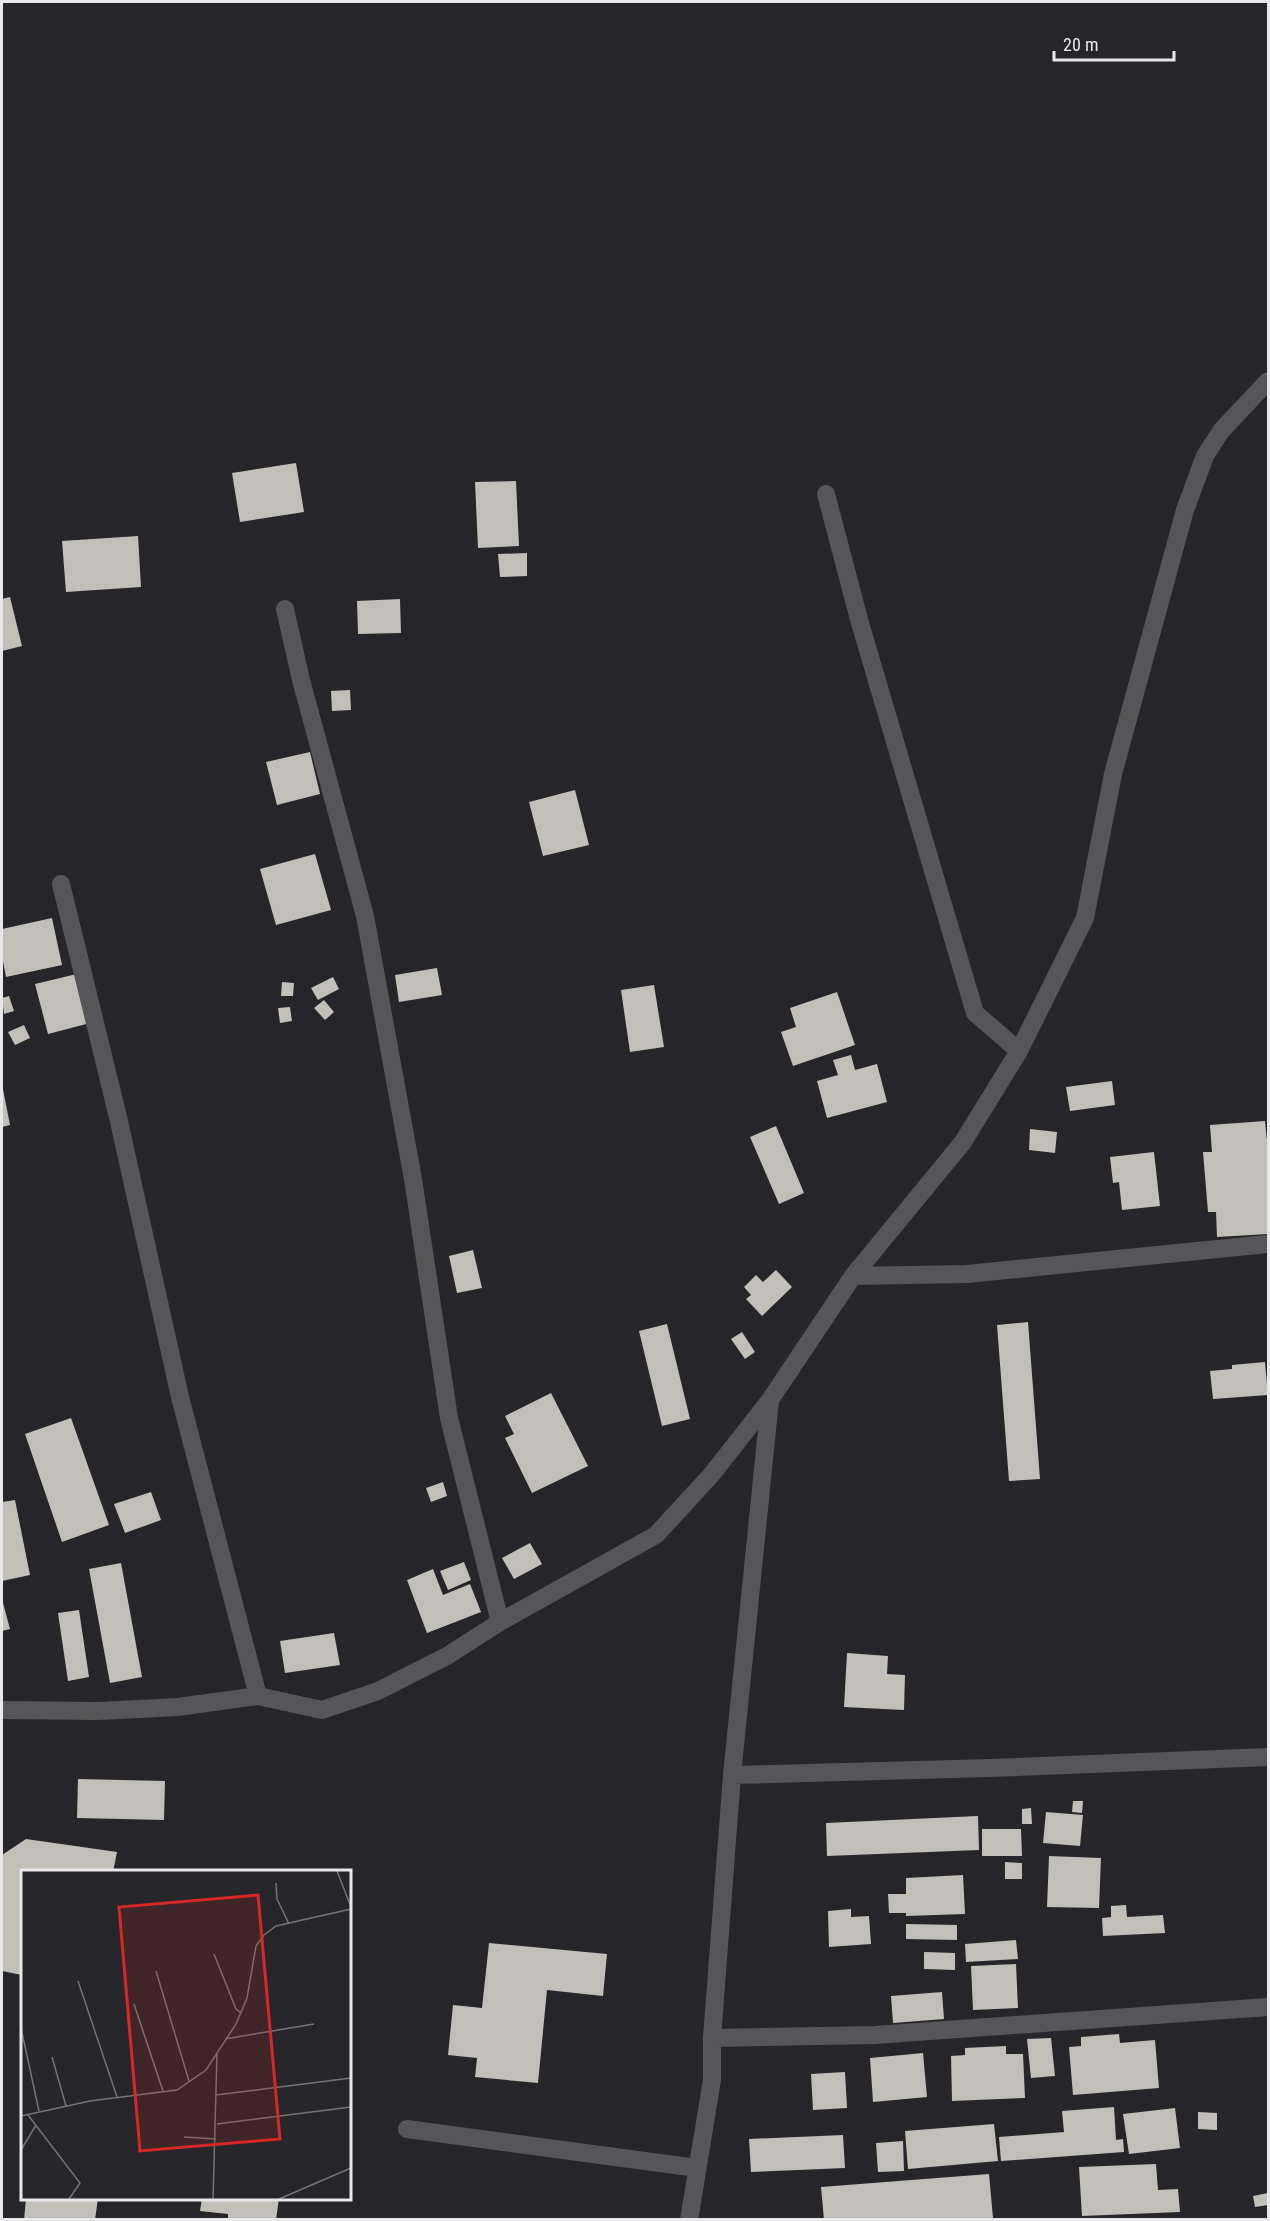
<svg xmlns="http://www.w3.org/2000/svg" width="1270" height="2221" font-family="'Roboto Condensed',sans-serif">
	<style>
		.building { fill: #c2bfb9 }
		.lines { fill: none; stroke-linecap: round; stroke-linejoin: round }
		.minor { stroke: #565658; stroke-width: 18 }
		.inset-road { fill: none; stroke: #747377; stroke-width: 1.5 }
		.view { fill: #d62828; fill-opacity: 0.15; stroke: #d62828; stroke-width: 3 }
		.inset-edge { fill: none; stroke: #e8e8eb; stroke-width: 3 }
	</style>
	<rect width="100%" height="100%" fill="#262529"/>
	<path class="building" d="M296 463 304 512 240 522 232 473Z
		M516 481 519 546 478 548 475 482Z
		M138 536 141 587 66 592 62 541Z
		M527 553V576L500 577 498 554Z
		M10 597 22 646 2 651V599Z
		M400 599 401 633 358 634 357 601Z
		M350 690 351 710 332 711 331 691Z
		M310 752 320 794 277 805 266 762Z
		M575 790 589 845 543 856 529 802Z
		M315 854 331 910 276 925 260 869Z
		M52 918 62 965 6 977 2 956V929Z
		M437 968 442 995 399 1002 395 975Z
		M81 973 94 1022 48 1034 35 984Z
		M333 977 339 989 318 1000 311 988Z
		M282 982 294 983 293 996H281Z
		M654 985 664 1047 630 1052 621 990Z
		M837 992 855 1045 793 1066 781 1032 796 1027 790 1008Z
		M9 996 14 1011 4 1014 2 998Z
		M324 1000 334 1012 325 1020 314 1008Z
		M290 1007 292 1021 280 1023 278 1008Z
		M24 1025 30 1038 15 1045 8 1032Z
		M851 1055 855 1070 877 1064 887 1102 827 1118 817 1081 838 1075 833 1060Z
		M1112 1081 1115 1105 1070 1111 1066 1087Z
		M2 1084 10 1125 2 1127Z
		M1265 1121 1268 1150V1234L1217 1237 1216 1212H1208L1203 1152H1212L1210 1125Z
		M776 1126 804 1193 779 1204 750 1137Z
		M1030 1129 1057 1132 1055 1153 1029 1150Z
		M1154 1152 1160 1206 1122 1210 1119 1182 1113 1183 1110 1157Z
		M473 1250 482 1288 457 1293 449 1256Z
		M776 1270 792 1287 762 1316 746 1299 751 1295 744 1287 756 1275 763 1282Z
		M1028 1322 1040 1479 1009 1481 997 1325Z
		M667 1324 690 1419 662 1426 639 1331Z
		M742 1332 755 1352 745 1359 731 1339Z
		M1265 1362 1268 1395 1213 1399 1210 1371 1232 1369V1365Z
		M551 1393 588 1466 532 1493 505 1438 514 1434 505 1416Z
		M71 1418 109 1525 62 1542 25 1434Z
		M443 1482 447 1496 431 1502 426 1488Z
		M151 1492 161 1520 125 1533 114 1504Z
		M15 1500 30 1575 2 1581V1502Z
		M530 1543 542 1564 514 1579 502 1558Z
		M464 1562 471 1580 448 1590 440 1571Z
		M121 1563 142 1677 110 1683 89 1569Z
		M433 1569 443 1595 470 1584 481 1612 427 1633 407 1580Z
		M2 1599 10 1629 2 1631Z
		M79 1610 89 1677 68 1681 58 1613Z
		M334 1633 340 1665 285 1673 280 1641Z
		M847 1653 888 1656 887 1674 905 1675 904 1710 844 1707Z
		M78 1779 165 1781 164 1820 77 1818Z
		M1073 1801H1083L1082 1813 1072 1812Z
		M1031 1808 1032 1824H1022V1809Z
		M1046 1812 1083 1815 1080 1846 1043 1843Z
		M978 1816 979 1850 827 1856 826 1823Z
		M982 1829H1021L1022 1856H982Z
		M26 1839 117 1852 113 1872H22V1975L2 1971V1855Z
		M1049 1856 1101 1858 1099 1908 1047 1907Z
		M1005 1862 1022 1863V1879H1005Z
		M963 1875 965 1914 906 1916V1913H889L888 1894H906V1878Z
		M1126 1905 1127 1917 1163 1915 1165 1933 1103 1936 1102 1918 1111 1917V1906Z
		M851 1909V1917L869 1916 871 1944 829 1947 828 1911Z
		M906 1924 957 1925V1940L906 1939Z
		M1016 1940 1018 1959 966 1962 965 1944Z
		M489 1943 607 1954 603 1996 547 1990 538 2083 475 2077 477 2058 448 2055 453 2005 482 2008Z
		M924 1952 955 1953V1970L924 1969Z
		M1016 1964 1018 2008 973 2010 971 1966Z
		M942 1992 944 2019 893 2023 891 1996Z
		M1119 2034 1120 2043 1155 2040 1159 2088 1073 2095 1069 2047 1081 2046V2037Z
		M1051 2038 1055 2076 1031 2078 1027 2039Z
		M1006 2046V2054H1023L1025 2098 952 2101 951 2056 965 2055V2048Z
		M923 2053 927 2097 873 2102 870 2058Z
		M845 2072 847 2108 813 2110 811 2074Z
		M1114 2107 1116 2140 1123 2139 1124 2152 1001 2161 999 2137 1064 2132 1062 2111Z
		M1175 2108 1180 2148 1129 2154 1123 2114Z
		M1198 2112 1217 2113V2130L1198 2129Z
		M994 2124 998 2161 908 2169 905 2131Z
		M843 2135 845 2168 751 2172 749 2139Z
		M903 2141 904 2171 878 2172 876 2143Z
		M1156 2164 1158 2190 1178 2189 1180 2212 1082 2216 1079 2167Z
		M989 2174 993 2218 824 2220 821 2187Z
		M1268 2193V2205L1255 2207 1253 2196Z
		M26 2198H98L95 2220H24Z
		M202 2198H279L276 2220H228V2214L200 2211Z"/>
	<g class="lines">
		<path class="minor" d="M826 494 860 623 975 1013 1019 1051
			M285 609 301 680 365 916 413 1179 449 1418 500 1622
			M61 884 118 1117 180 1397 258 1696
			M853 1276 967 1274 1268 1244
			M2 1710 98 1711 178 1707 258 1696 322 1710 378 1691 447 1656 500 1622 656 1535 712 1474 770 1400 853 1276 963 1142 1019 1051 1085 918 1113 774 1185 510 1205 456 1221 431 1268 381
			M732 1775 990 1768 1268 1757
			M712 2038 875 2035 1268 2007
			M407 2129 697 2168
			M689 2220 712 2080V2038L732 1775 770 1400"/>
	</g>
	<g transform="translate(21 1870)">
		<rect width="330" height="330" fill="#262529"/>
		<path class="inset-road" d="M316 1 330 37M255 13 256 29 268 54M193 84 215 139 220 143M135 101 168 211M57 111 96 227M113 134 142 221M0 158 18 241M204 169 293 154M31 187 45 236M195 225 330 208M7 245 59 313 48 329M0 246 69 231 156 220 185 200 215 154 226 128 235 76 243 65 255 56 330 39M196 254 330 237M163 267 195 269M0 280 15 255M192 329 196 184M258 329 330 298"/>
		<path class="view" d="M237 25 259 269 119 281 98 37Z"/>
		<rect width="330" height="330" class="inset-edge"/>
	</g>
	<rect width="1270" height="2221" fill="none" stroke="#e8e8eb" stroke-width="6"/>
	<path d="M1054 51v9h120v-9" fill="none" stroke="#e8e8eb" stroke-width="3"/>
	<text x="1063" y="51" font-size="18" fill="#e8e8eb" stroke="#262529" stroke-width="4.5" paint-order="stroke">20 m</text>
</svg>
